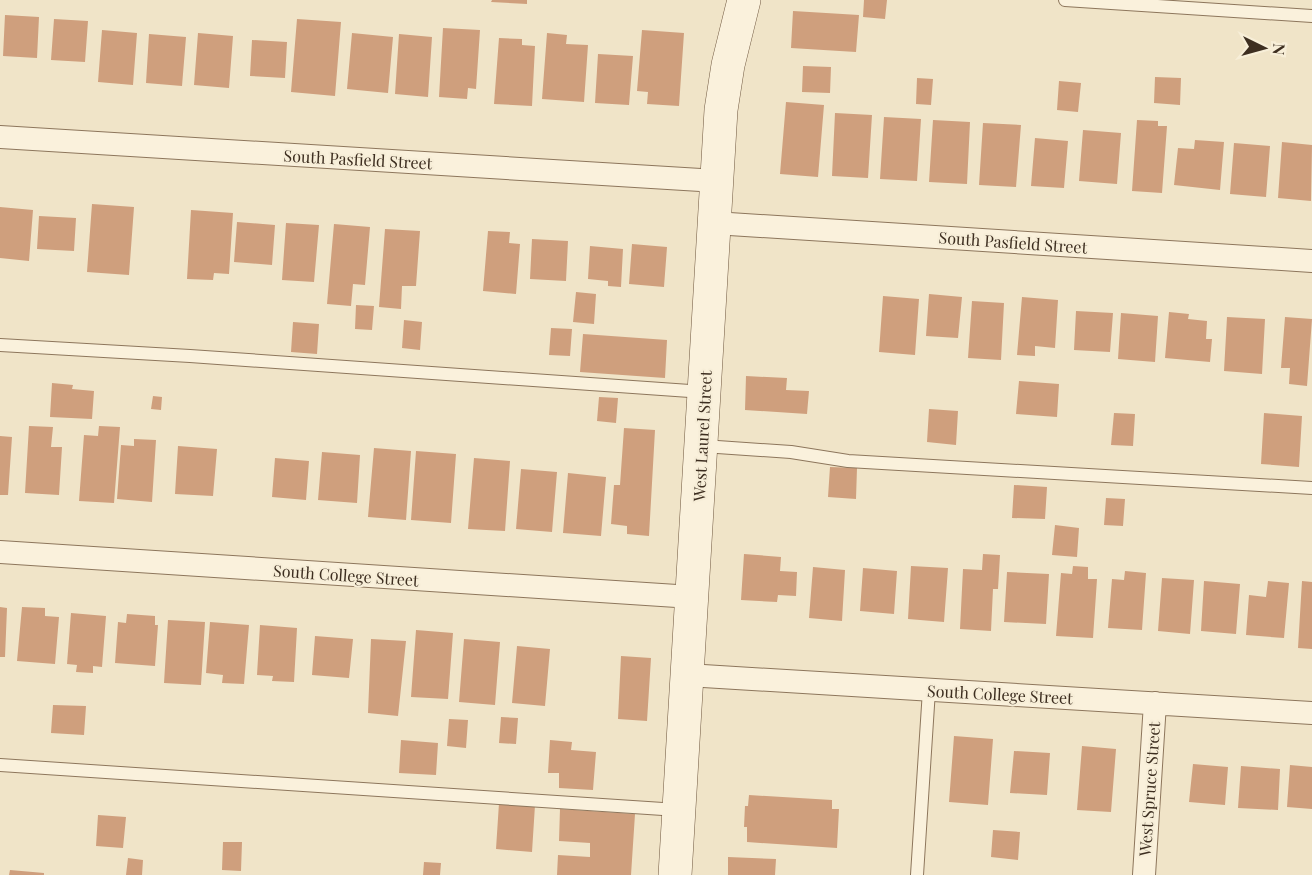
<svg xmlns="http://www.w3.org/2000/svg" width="1312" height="875" font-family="'Playfair Display',serif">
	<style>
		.building { fill: #cf9f7d }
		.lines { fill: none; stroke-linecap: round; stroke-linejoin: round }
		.lane-casing { stroke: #8d765c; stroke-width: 14 }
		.street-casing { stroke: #8d765c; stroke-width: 24 }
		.secondary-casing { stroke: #6f573f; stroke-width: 34 }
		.lane { stroke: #faf1dc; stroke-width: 12 }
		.street { stroke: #faf1dc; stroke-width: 22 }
		.secondary { stroke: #faf1dc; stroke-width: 33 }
		.labels { text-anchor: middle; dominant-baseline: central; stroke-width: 4.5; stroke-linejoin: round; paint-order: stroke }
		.street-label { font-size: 16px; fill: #3d2e20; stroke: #f7eed8 }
	</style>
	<rect width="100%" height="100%" fill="#f0e4c8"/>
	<path class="building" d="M492 0H527V4L491 2Z
		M864 0H887L885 19 863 17Z
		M793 11 859 15 856 52 791 48Z
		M5 15 39 17 37 58 3 56Z
		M54 19 88 21 85 62 51 60Z
		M297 19 341 22 335 96 291 92Z
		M443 28 480 30 476 89 468 88 467 99 439 97Z
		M102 30 137 33 133 85 98 82Z
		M642 30 684 33 679 106 647 104 648 92 637 91Z
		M198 33 233 36 229 88 194 85Z
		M352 33 393 37 388 93 347 89Z
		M547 33 567 35 566 44 588 45 584 102 542 99Z
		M149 34 186 37 182 86 146 83Z
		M399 34 432 37 428 97 395 94Z
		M499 38 522 39V45L535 46 532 106 494 104Z
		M252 40 287 42 285 78 250 76Z
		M598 54 633 56 629 105 595 103Z
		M803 66 831 67 830 93 802 92Z
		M1155 77 1181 78 1180 105 1154 103Z
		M917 78 933 79 931 105 916 104Z
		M1059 81 1081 83 1078 112 1057 110Z
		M786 102 824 105 818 177 780 174Z
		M835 113 872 115 868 178 832 176Z
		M884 117 921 119 917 181 880 179Z
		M933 120 970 122 967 184 929 182Z
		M1137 120 1158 121V126H1167L1162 193 1132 191Z
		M983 123 1021 125 1016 187 979 185Z
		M1083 130 1121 133 1117 184 1079 181Z
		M1035 138 1068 141 1064 188 1031 186Z
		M1195 140 1224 142 1220 190 1174 185 1178 148 1194 149Z
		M1282 142 1312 145 1311 201 1278 198Z
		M1234 143 1270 146 1266 197 1230 194Z
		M92 204 134 207 129 275 87 272Z
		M0 207 33 210 29 261 0 258Z
		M191 210 233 213 229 274 214 273 213 280 187 279Z
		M39 216 76 218 74 251 37 249Z
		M237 222 275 225 272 265 234 262Z
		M286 223 319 225 314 282 282 280Z
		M334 224 370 227 365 285 353 284 351 306 327 304Z
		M385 229 420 231 416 286H402L401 309 379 307Z
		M488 231 510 232 509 243 520 244 516 294 483 291Z
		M532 239 568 241 566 281 530 279Z
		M632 244 667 247 664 287 629 284Z
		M590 246 623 249 621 287 608 286V281L588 279Z
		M576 292 596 294 594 324 573 322Z
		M929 294 962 297 958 338 926 336Z
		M883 296 919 299 915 355 879 352Z
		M1022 297 1058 300 1055 348 1035 346V356L1017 355Z
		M972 301 1004 303 1001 360 968 358Z
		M356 305 374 306 372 330 355 329Z
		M1076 311 1113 313 1110 352 1074 350Z
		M1169 312 1189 314 1188 319 1207 321 1206 339H1212L1210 362 1165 358Z
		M1121 313 1158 316 1155 362 1118 359Z
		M1227 317 1265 319 1262 374 1224 371Z
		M1285 317 1312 319 1307 386 1289 384 1290 368H1281Z
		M404 320 422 322 420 350 402 348Z
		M293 322 319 324 317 354 291 352Z
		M551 328 572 329 570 356 549 355Z
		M583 334 667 340 665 378 580 372Z
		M746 376 787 378 786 390 809 391 807 414 745 410Z
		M1019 381 1059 384 1057 417 1016 414Z
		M52 383 73 385 72 389 94 391 92 419 50 417Z
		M153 396 162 397 161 410 151 409Z
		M599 397 618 398 616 423 597 421Z
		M929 409 958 411 956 445 927 442Z
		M1114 413 1135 414 1133 446 1111 445Z
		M1264 413 1302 416 1299 467 1261 464Z
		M29 426 53 427 51 447H62L59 495 25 493Z
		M99 426 120 427 114 503 79 501 84 435 98 436Z
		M624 428 655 430 649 536 627 534V526L611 524 614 485H620Z
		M0 436 12 437 8 495H0Z
		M134 439 156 440 152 502 117 499 121 445 134 446Z
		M178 446 217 449 213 496 175 494Z
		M374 448 411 451 406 520 368 517Z
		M416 451 456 454 451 523 411 520Z
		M322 452 360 455 357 503 318 500Z
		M275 458 309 461 306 500 272 497Z
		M474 458 510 461 505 531 468 529Z
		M830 467 857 468 856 499 828 497Z
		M521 469 557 472 552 532 516 529Z
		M568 473 606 477 601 536 563 533Z
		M1014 485 1047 487 1045 519 1012 518Z
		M1106 498 1125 499 1123 526 1104 525Z
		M1055 525 1079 528 1077 557 1052 555Z
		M744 554 781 557 780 571 797 572 796 596 778 595 777 602 741 600Z
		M983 554 1000 555 998 589H993L991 631 960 629 963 569 982 570Z
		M911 566 948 568 944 622 908 619Z
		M1073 566 1088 567V579H1097L1093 638 1056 636 1061 573 1072 574Z
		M813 567 845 570 842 621 809 618Z
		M863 568 897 571 894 614 860 611Z
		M1125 571 1146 573 1142 630 1108 628 1112 579 1124 580Z
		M1007 572 1049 574 1046 624 1004 622Z
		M1162 578 1194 580 1190 634 1158 631Z
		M1204 581 1240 584 1236 634 1201 631Z
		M1268 581 1289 583 1284 638 1246 635 1249 595 1266 597Z
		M1302 581 1312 582V649L1298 648Z
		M0 607 7 608 5 657H0Z
		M22 607 45 608V616L59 617 55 664 17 661Z
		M71 613 106 616 102 667 93 666V673L76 672 77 665 67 664Z
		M127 614 155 616V625H158L155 666 115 663 118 622 126 623Z
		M168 620 205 622 201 685 164 683Z
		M210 622 249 625 244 684 222 683 223 675 206 673Z
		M260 625 297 628 294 682 272 681 273 676 257 675Z
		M416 630 453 633 448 699 411 697Z
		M315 636 353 639 349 678 312 675Z
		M371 639 406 641 398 716 368 713Z
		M464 639 500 642 495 705 459 702Z
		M517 646 550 649 545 706 512 703Z
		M621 656 651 658 647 721 618 719Z
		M53 705 86 706 84 735 51 733Z
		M501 717 518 718 516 744 499 743Z
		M449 719 468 720 466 748 447 746Z
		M954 736 993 739 988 805 949 802Z
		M401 740 438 743 436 775 399 773Z
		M550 740 572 742 571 750 596 752 593 790 559 788V773H548Z
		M1082 746 1116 749 1111 812 1077 810Z
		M1014 751 1050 753 1047 795 1010 793Z
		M1193 764 1228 767 1225 805 1189 802Z
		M1290 765 1312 767V809L1287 807Z
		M1241 766 1280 769 1278 810 1238 808Z
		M749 795 832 800V809H839L837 848 747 842V827H744L745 806H748Z
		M499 803 535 805 532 852 496 849Z
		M560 809 635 814 631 875H557L558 855 590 857V843L559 841Z
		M98 815 126 817 123 848 96 846Z
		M993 830 1020 832 1018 860 991 857Z
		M223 842H242L241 871 222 870Z
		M728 857 776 859 775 875H728Z
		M128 858 143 860 142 875H126Z
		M424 862 441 863 440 875H423Z
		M10 870 44 873V875H9Z"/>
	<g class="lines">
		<defs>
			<path id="lane" d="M1065 0 1312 16
				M0 345 190 356 704 392
				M703 446 791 452 848 461 1312 488
				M0 765 678 810
				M917 875 929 690"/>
			<path id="street" d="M0 137 717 181
				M714 223 1312 261
				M0 552 692 597
				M687 675 1312 713
				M1144 875 1155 703"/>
			<path id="secondary" d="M675 875 721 110 728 65 744 0"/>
		</defs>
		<use href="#lane" class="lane-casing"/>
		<use href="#street" class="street-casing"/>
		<use href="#secondary" class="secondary-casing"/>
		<use href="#lane" class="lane"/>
		<use href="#street" class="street"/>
		<use href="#secondary" class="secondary"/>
	</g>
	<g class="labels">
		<g class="street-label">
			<text transform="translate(358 159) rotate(3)">South Pasfield Street</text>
			<text transform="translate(1013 242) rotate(4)">South Pasfield Street</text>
			<text transform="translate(702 436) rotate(-87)">West Laurel Street</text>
			<text transform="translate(346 575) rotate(4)">South College Street</text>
			<text transform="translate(1000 694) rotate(3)">South College Street</text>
			<text transform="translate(1149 789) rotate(-86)">West Spruce Street</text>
		</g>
	</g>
	<g transform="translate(1264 48) rotate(95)" stroke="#f7eed8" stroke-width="4.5" paint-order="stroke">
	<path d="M0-4.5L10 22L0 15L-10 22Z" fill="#3d2e20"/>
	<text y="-9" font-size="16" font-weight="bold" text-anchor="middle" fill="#3d2e20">N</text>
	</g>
</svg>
